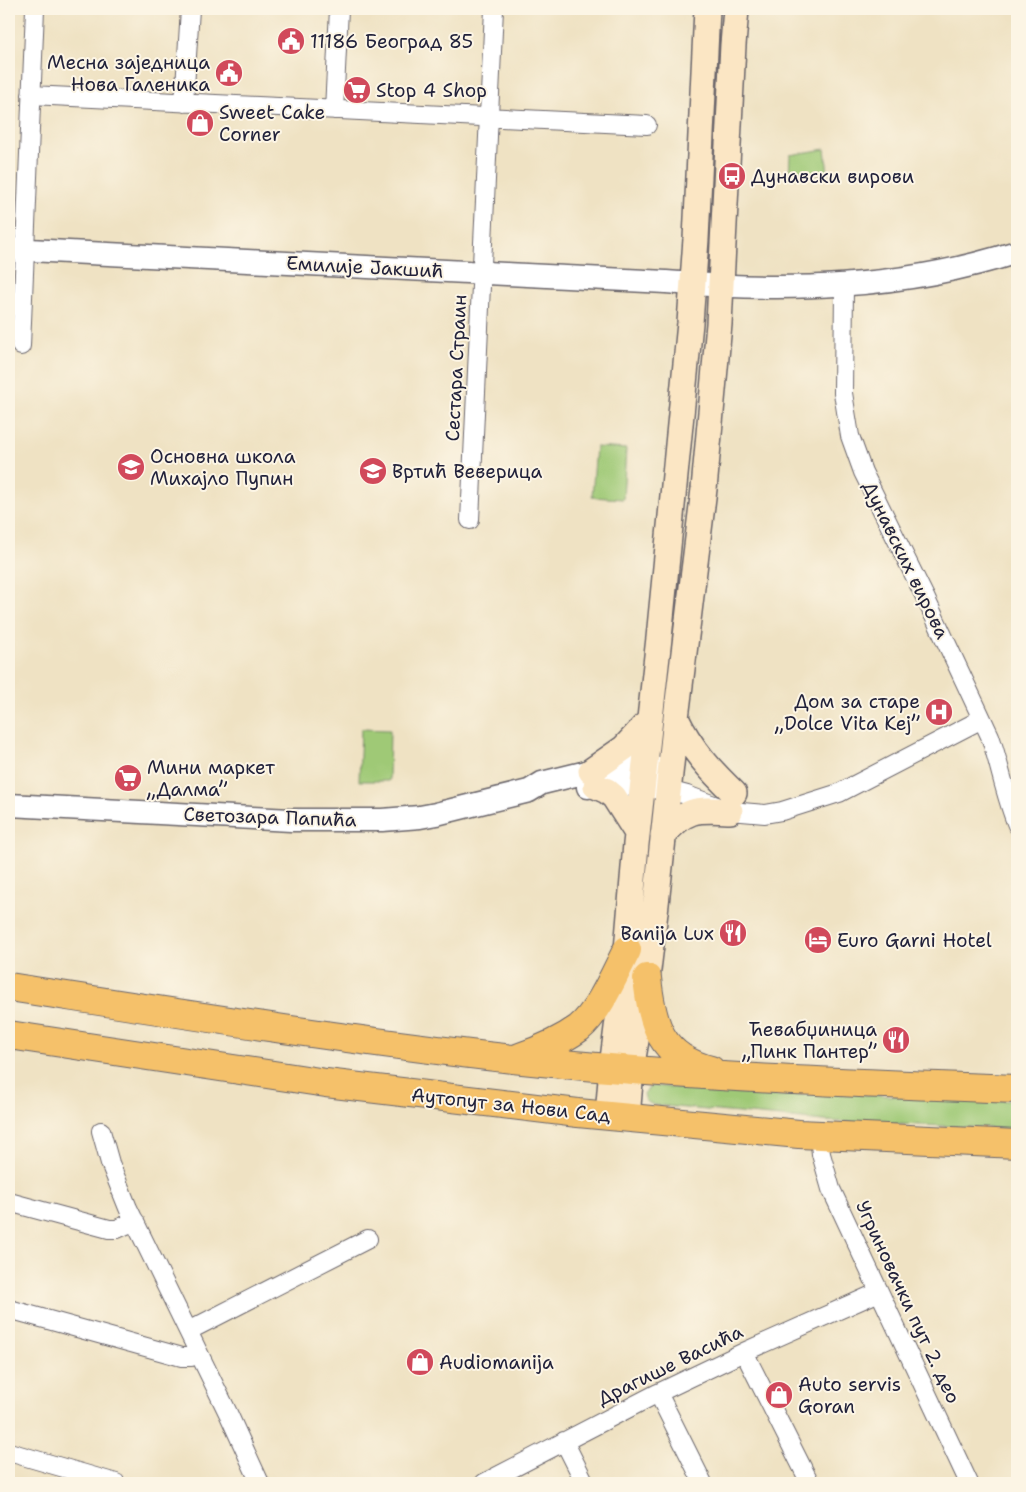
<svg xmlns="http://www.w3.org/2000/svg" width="1026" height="1492" font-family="'Shantell Sans',sans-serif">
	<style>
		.green { fill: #9fc976; stroke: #607658 }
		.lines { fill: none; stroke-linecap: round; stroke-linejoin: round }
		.minor-casing { stroke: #6a656b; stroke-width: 20 }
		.tertiary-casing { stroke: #6a656b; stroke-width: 25 }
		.secondary-casing { stroke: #6a656b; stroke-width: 28 }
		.primary-casing { stroke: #6a656b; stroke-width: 30 }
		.minor { stroke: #fff; stroke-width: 18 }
		.tertiary { stroke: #fff; stroke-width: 22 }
		.secondary { stroke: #fbe6c4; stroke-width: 25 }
		.primary { stroke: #f5c16b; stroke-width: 28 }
		.labels { text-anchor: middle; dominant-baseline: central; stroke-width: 4; stroke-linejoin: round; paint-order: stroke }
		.poi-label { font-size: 19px; fill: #22223b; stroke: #fcf5e5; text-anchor: start }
		.street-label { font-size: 19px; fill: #22223b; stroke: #fcf5e5 }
	</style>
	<rect width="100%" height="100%" fill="#fcf5e5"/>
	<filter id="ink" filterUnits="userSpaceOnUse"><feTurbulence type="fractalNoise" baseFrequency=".02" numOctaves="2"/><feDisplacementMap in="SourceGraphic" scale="10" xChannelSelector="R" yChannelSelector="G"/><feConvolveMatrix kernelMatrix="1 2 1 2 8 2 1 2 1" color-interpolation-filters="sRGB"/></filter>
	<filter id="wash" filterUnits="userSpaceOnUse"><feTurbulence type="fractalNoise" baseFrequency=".0096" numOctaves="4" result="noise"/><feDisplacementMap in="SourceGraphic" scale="20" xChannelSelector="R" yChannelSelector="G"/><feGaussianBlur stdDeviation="1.12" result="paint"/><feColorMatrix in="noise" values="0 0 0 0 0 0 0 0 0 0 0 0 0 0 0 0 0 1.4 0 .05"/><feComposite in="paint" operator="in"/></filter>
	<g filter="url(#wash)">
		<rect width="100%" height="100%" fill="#efe2c3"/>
		<path class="green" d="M825 149 828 173 789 178 790 155Z
			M9 393H14L11 513H9Z
			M596 447 626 449 623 499 592 497Z
			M361 729 390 730 389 781H359Z
			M655 1086 777 1096 826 1093 1017 1101V1129L824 1121 654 1105C648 1103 645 1101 644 1094L649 1087Z"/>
	</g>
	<g filter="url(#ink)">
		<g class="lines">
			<defs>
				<path id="minor" d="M31 95 647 125
					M184 103 190 9
					M334 110 339 9
					M844 285 843 393 850 436 863 472 925 597 990 736C1000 765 1005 796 1017 825
					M21 346 35 9
					M470 520 494 9
					M668 790 687 795 730 811 765 814 782 811 839 793 982 719
					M101 1131 110 1163 128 1208 228 1413 260 1483
					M819 1136 821 1154 831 1189 969 1483
					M9 1202 109 1229H117L135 1221
					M9 1309 182 1357H191L198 1353
					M188 1331 368 1239
					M744 1352 810 1483
					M658 1393 703 1483
					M564 1441 585 1483
					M9 1452 116 1483
					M484 1483 658 1393 744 1352 879 1292"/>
				<path id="tertiary" d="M9 249 666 282C785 292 903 289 1017 252
					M588 787C612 783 636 784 660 788
					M9 805 291 820H382L420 817 436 814 529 791 542 783 591 771 609 768 628 767 645 766 663 770"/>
				<path id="secondary" d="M676 718C690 748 711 771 734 793
					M591 771 624 748 649 721
					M596 786 607 791 614 797 637 833
					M663 835C687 808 696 809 730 811
					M608 1116 612 1067 627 950 636 844 659 638 690 323 696 239 707 9
					M627 1118 631 1069 647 978 656 904 676 718 704 489 719 324 733 45 736 9"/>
				<path id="primary" d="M647 978C652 1024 660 1057 711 1070
					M9 987C177 1013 344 1040 513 1059 681 1077 849 1083 1017 1089
					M9 1035 326 1083 578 1113 799 1134 1017 1144
					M520 1057C540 1050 561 1041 579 1028 599 1012 615 973 627 950"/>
			</defs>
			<use href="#minor" class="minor-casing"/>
			<use href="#tertiary" class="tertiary-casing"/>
			<use href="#secondary" class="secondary-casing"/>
			<use href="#primary" class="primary-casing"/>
			<use href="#minor" class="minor"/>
			<use href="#tertiary" class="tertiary"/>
			<use href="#secondary" class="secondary"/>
			<use href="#primary" class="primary"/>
		</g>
	</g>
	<defs>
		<symbol id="civic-disc" viewBox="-11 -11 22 22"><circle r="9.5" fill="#d1495b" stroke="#fcf5e5"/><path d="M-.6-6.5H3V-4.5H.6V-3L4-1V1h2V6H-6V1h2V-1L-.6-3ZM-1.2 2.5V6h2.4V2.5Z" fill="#fff"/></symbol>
		<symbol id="supermarket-disc" viewBox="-11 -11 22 22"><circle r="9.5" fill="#d1495b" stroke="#fcf5e5"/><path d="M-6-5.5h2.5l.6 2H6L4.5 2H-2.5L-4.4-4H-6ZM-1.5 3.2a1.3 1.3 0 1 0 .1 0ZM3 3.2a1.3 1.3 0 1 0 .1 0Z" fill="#fff"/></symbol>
		<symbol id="shop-disc" viewBox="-11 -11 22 22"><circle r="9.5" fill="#d1495b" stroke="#fcf5e5"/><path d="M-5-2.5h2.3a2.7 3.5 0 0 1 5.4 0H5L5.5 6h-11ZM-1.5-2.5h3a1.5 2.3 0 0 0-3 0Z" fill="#fff"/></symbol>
		<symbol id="bus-disc" viewBox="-11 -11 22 22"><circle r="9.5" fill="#d1495b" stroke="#fcf5e5"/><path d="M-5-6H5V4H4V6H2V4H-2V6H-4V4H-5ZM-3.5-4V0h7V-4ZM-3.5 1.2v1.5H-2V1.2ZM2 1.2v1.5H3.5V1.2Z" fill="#fff"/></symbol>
		<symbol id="school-disc" viewBox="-11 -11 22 22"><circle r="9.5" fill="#d1495b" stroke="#fcf5e5"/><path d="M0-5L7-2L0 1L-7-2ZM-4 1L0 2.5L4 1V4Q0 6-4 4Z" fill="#fff"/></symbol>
		<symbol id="hospital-disc" viewBox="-11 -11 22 22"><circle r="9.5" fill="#d1495b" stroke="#fcf5e5"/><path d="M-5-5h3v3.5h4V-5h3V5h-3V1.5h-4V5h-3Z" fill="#fff"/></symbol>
		<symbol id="restaurant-disc" viewBox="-11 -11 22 22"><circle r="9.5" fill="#d1495b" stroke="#fcf5e5"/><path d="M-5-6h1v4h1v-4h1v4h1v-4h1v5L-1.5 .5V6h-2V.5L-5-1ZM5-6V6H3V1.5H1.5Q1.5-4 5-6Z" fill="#fff"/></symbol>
		<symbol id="hotel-disc" viewBox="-11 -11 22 22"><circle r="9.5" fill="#d1495b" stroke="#fcf5e5"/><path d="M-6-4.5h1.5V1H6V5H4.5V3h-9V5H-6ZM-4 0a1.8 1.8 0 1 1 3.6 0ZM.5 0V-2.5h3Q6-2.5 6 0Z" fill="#fff"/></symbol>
	</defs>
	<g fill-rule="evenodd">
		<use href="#civic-disc" x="275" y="25" width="32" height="32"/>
		<use href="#civic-disc" x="213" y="57" width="32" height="32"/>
		<use href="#supermarket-disc" x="341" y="74" width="32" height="32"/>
		<use href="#shop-disc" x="184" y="107" width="32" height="32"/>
		<use href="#bus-disc" x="716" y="160" width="32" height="32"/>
		<use href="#school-disc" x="115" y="451" width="32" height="32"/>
		<use href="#school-disc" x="357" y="455" width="32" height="32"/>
		<use href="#hospital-disc" x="923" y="696" width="32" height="32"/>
		<use href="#supermarket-disc" x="112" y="762" width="32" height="32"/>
		<use href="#restaurant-disc" x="717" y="917" width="32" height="32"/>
		<use href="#hotel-disc" x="802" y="924" width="32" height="32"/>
		<use href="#restaurant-disc" x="880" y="1024" width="32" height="32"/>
		<use href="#shop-disc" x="404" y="1346" width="32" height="32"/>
		<use href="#shop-disc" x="763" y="1379" width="32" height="32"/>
	</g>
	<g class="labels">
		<g class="poi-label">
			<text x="310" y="41">11186 Београд 85</text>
			<text x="210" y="62" text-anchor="end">Месна заједница<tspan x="210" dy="22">Нова Галеника</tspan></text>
			<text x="376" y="90">Stop 4 Shop</text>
			<text x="219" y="112">Sweet Cake<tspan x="219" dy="22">Corner</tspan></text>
			<text x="751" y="176">Дунавски вирови</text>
			<text x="150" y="456">Основна школа<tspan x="150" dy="22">Михајло Пупин</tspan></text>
			<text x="392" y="471">Вртић Веверица</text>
			<text x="920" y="701" text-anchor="end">Дом за старе<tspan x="920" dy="22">„Dolce Vita Kej”</tspan></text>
			<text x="147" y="767">Мини маркет<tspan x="147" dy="22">„Далма”</tspan></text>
			<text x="714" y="933" text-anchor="end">Banija Lux</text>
			<text x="837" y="940">Euro Garni Hotel</text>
			<text x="877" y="1029" text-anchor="end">Ћевабџиница<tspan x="877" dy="22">„Пинк Пантер”</tspan></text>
			<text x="439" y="1362">Audiomanija</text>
			<text x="798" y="1384">Auto servis<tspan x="798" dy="22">Goran</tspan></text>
		</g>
		<g class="street-label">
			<text transform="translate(365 267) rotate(3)">Емилије Јакшић</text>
			<text transform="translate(456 368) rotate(-87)">Сестара Страин</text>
			<text transform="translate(906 560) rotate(64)">Дунавских вирова</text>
			<text transform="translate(270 817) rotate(2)">Светозара Папића</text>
			<text transform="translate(511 1105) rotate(6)">Аутопут за Нови Сад</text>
			<text transform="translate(908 1302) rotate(65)">Угриновачки пут 2. део</text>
			<text transform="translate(670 1365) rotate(-26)">Драгише Васића</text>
		</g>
	</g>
	<rect width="1026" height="1492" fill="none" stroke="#fcf5e5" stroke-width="30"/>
</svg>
